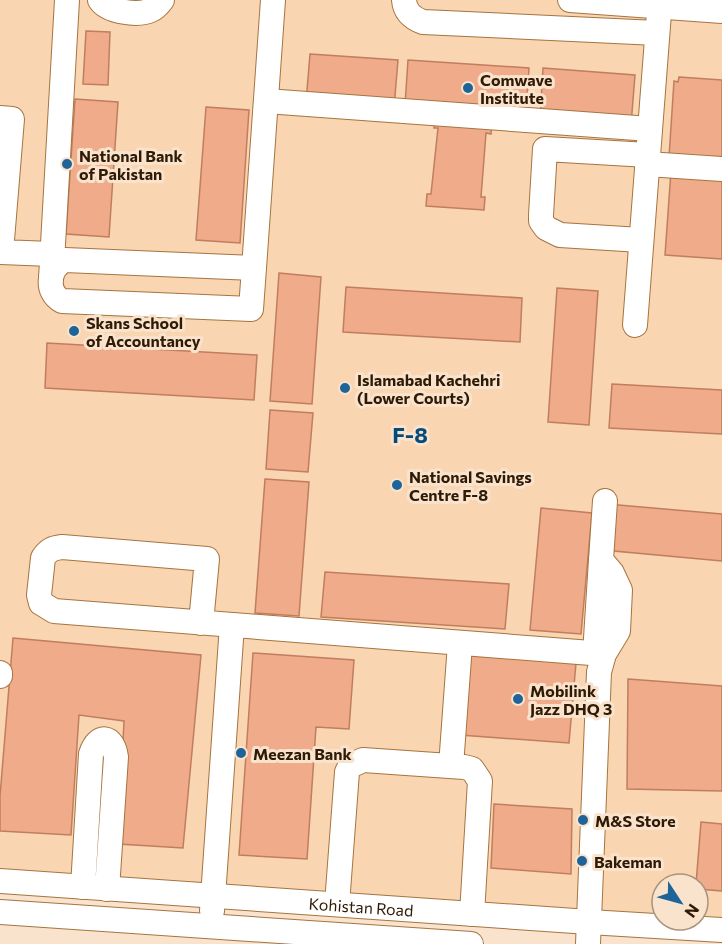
<svg xmlns="http://www.w3.org/2000/svg" width="722" height="944" font-family="Commissioner,sans-serif">
	<style>
		.built { fill: #f9d5b1; fill-rule: evenodd }
		.building { fill: #f0ab8a; stroke: #c07e5f; stroke-width: 1.5 }
		.lines { fill: none; stroke-linecap: round; stroke-linejoin: round }
		.minor-casing { stroke: #a6743f; stroke-width: 26 }
		.minor { stroke: #fff; stroke-width: 24 }
		.poi-dot { fill: #1e6498; stroke: #f9e3cd; stroke-width: 2 }
		.labels { text-anchor: middle; dominant-baseline: central; stroke-width: 6; stroke-linejoin: round; paint-order: stroke }
		.poi-label { font-size: 16px; font-weight: bold; fill: #2f1b05; stroke: #f9e3cd; text-anchor: start }
		.street-label { font-size: 16px; fill: #2f1b05; stroke: #f9e3cd }
		.district-label { font-size: 22px; font-weight: bold; fill: #054b7a; stroke: #f9e3cd }
	</style>
	<rect width="100%" height="100%" fill="#f9e3cd"/>
	<path class="built" d="M0 0H568L722 11V930L0 881ZM662 884H698V920H662Z"/>
	<path class="building" d="M86 31 110 32 108 85 83 84Z
		M310 54 398 60 394 108 306 102Z
		M408 60 529 68 526 113 405 105Z
		M543 68 635 75 631 125 540 119Z
		M679 77 722 80V164L669 157 674 81 678 82Z
		M75 99 118 102 109 237 66 234Z
		M206 107 249 110 240 243 196 240Z
		M435 117 492 122 491 134 486 133 481 197H485L484 210 426 206 427 194H431L438 128H434Z
		M671 171 722 174V259L665 255Z
		M279 273 321 277 312 404 270 401Z
		M346 287 522 298 520 342 343 332Z
		M557 288 598 291 589 425 548 422Z
		M47 343 257 355 254 400 45 388Z
		M612 384 722 390V434L609 428Z
		M270 410 313 413 308 472 266 469Z
		M265 479 309 482 299 616 255 613Z
		M607 504 722 514V561L603 550Z
		M541 508 592 513 581 634 530 630Z
		M325 572 509 584 505 629 321 617Z
		M13 638 201 655 183 848 118 844 124 721 79 715 71 835 0 831V796Z
		M253 653 354 660 349 729 316 727 307 859 239 855Z
		M466 655 576 663 569 743 460 735Z
		M628 679 722 686V791L627 789Z
		M494 804 572 809 571 874 491 868Z
		M701 822 722 824V891L698 889V884H696Z"/>
	<g class="lines">
		<defs>
			<g id="minor">
				<path d="M100 0C108 12 138 16 151 10 156 8 159 4 162 0"/>
				<path d="M404 0C405 12 412 18 423 22L657 33"/>
				<path d="M570 0 722 11"/>
				<path d="M266 101 650 129"/>
				<path d="M0 118 12 119 1 252 51 254"/>
				<path d="M647 164 722 169"/>
				<path d="M641 240 560 235 546 228 541 221V215L545 149 648 155"/>
				<path d="M254 268 65 260C48 268 45 292 62 301L251 309 254 268 273 0"/>
				<path d="M51 279 67 0"/>
				<path d="M635 325 660 0"/>
				<path d="M201 623 207 559 62 547C53 548 48 550 43 558L39 595 41 603 54 611 604 654"/>
				<path d="M595 654 601 560"/>
				<path d="M0 673V676"/>
				<path d="M451 766 460 644"/>
				<path id="s1" d="M0 881 589 922 722 930"/>
				<path d="M83 887 91 754C98 733 113 735 116 757L107 889"/>
				<path d="M337 904 347 772 350 766 363 760 464 767 472 769 480 781 472 914"/>
				<path d="M212 911 232 625"/>
				<path d="M0 912 471 944"/>
				<path d="M588 944 599 672 604 654 618 631 620 590 612 573 601 560 605 501"/>
			</g>
		</defs>
		<use href="#minor" class="minor-casing"/>
		<use href="#minor" class="minor"/>
	</g>
	<g class="poi-dot">
		<circle cx="468" cy="88" r="6"/>
		<circle cx="67" cy="164" r="6"/>
		<circle cx="74" cy="331" r="6"/>
		<circle cx="345" cy="388" r="6"/>
		<circle cx="397" cy="485" r="6"/>
		<circle cx="518" cy="699" r="6"/>
		<circle cx="241" cy="753" r="6"/>
		<circle cx="583" cy="820" r="6"/>
		<circle cx="582" cy="861" r="6"/>
	</g>
	<g class="labels">
		<g class="poi-label">
			<text x="480" y="79">Comwave<tspan x="480" dy="18">Institute</tspan></text>
			<text x="79" y="155">National Bank<tspan x="79" dy="18">of Pakistan</tspan></text>
			<text x="86" y="322">Skans School<tspan x="86" dy="18">of Accountancy</tspan></text>
			<text x="357" y="379">Islamabad Kachehri<tspan x="357" dy="18">(Lower Courts)</tspan></text>
			<text x="409" y="476">National Savings<tspan x="409" dy="18">Centre F-8</tspan></text>
			<text x="530" y="690">Mobilink<tspan x="530" dy="18">Jazz DHQ 3</tspan></text>
			<text x="253" y="753">Meezan Bank</text>
			<text x="595" y="820">M&amp;S Store</text>
			<text x="594" y="861">Bakeman</text>
		</g>
		<g class="street-label">
			<text stroke="none"><textPath href="#s1" startOffset="362">Kohistan Road</textPath></text>
		</g>
		<g class="district-label">
			<text x="410" y="434">F-8</text>
		</g>
	</g>
	<g transform="translate(680 902) rotate(126)"><circle r="28" fill="#f9e3cd" stroke="#a8937d" stroke-width="1.5"/>
	<path d="M0-4.5L10 22L0 15L-10 22Z" fill="#1e6498"/>
	<text y="-9" font-size="16" font-weight="bold" text-anchor="middle" fill="#2f1b05">N</text>
	</g>
</svg>
